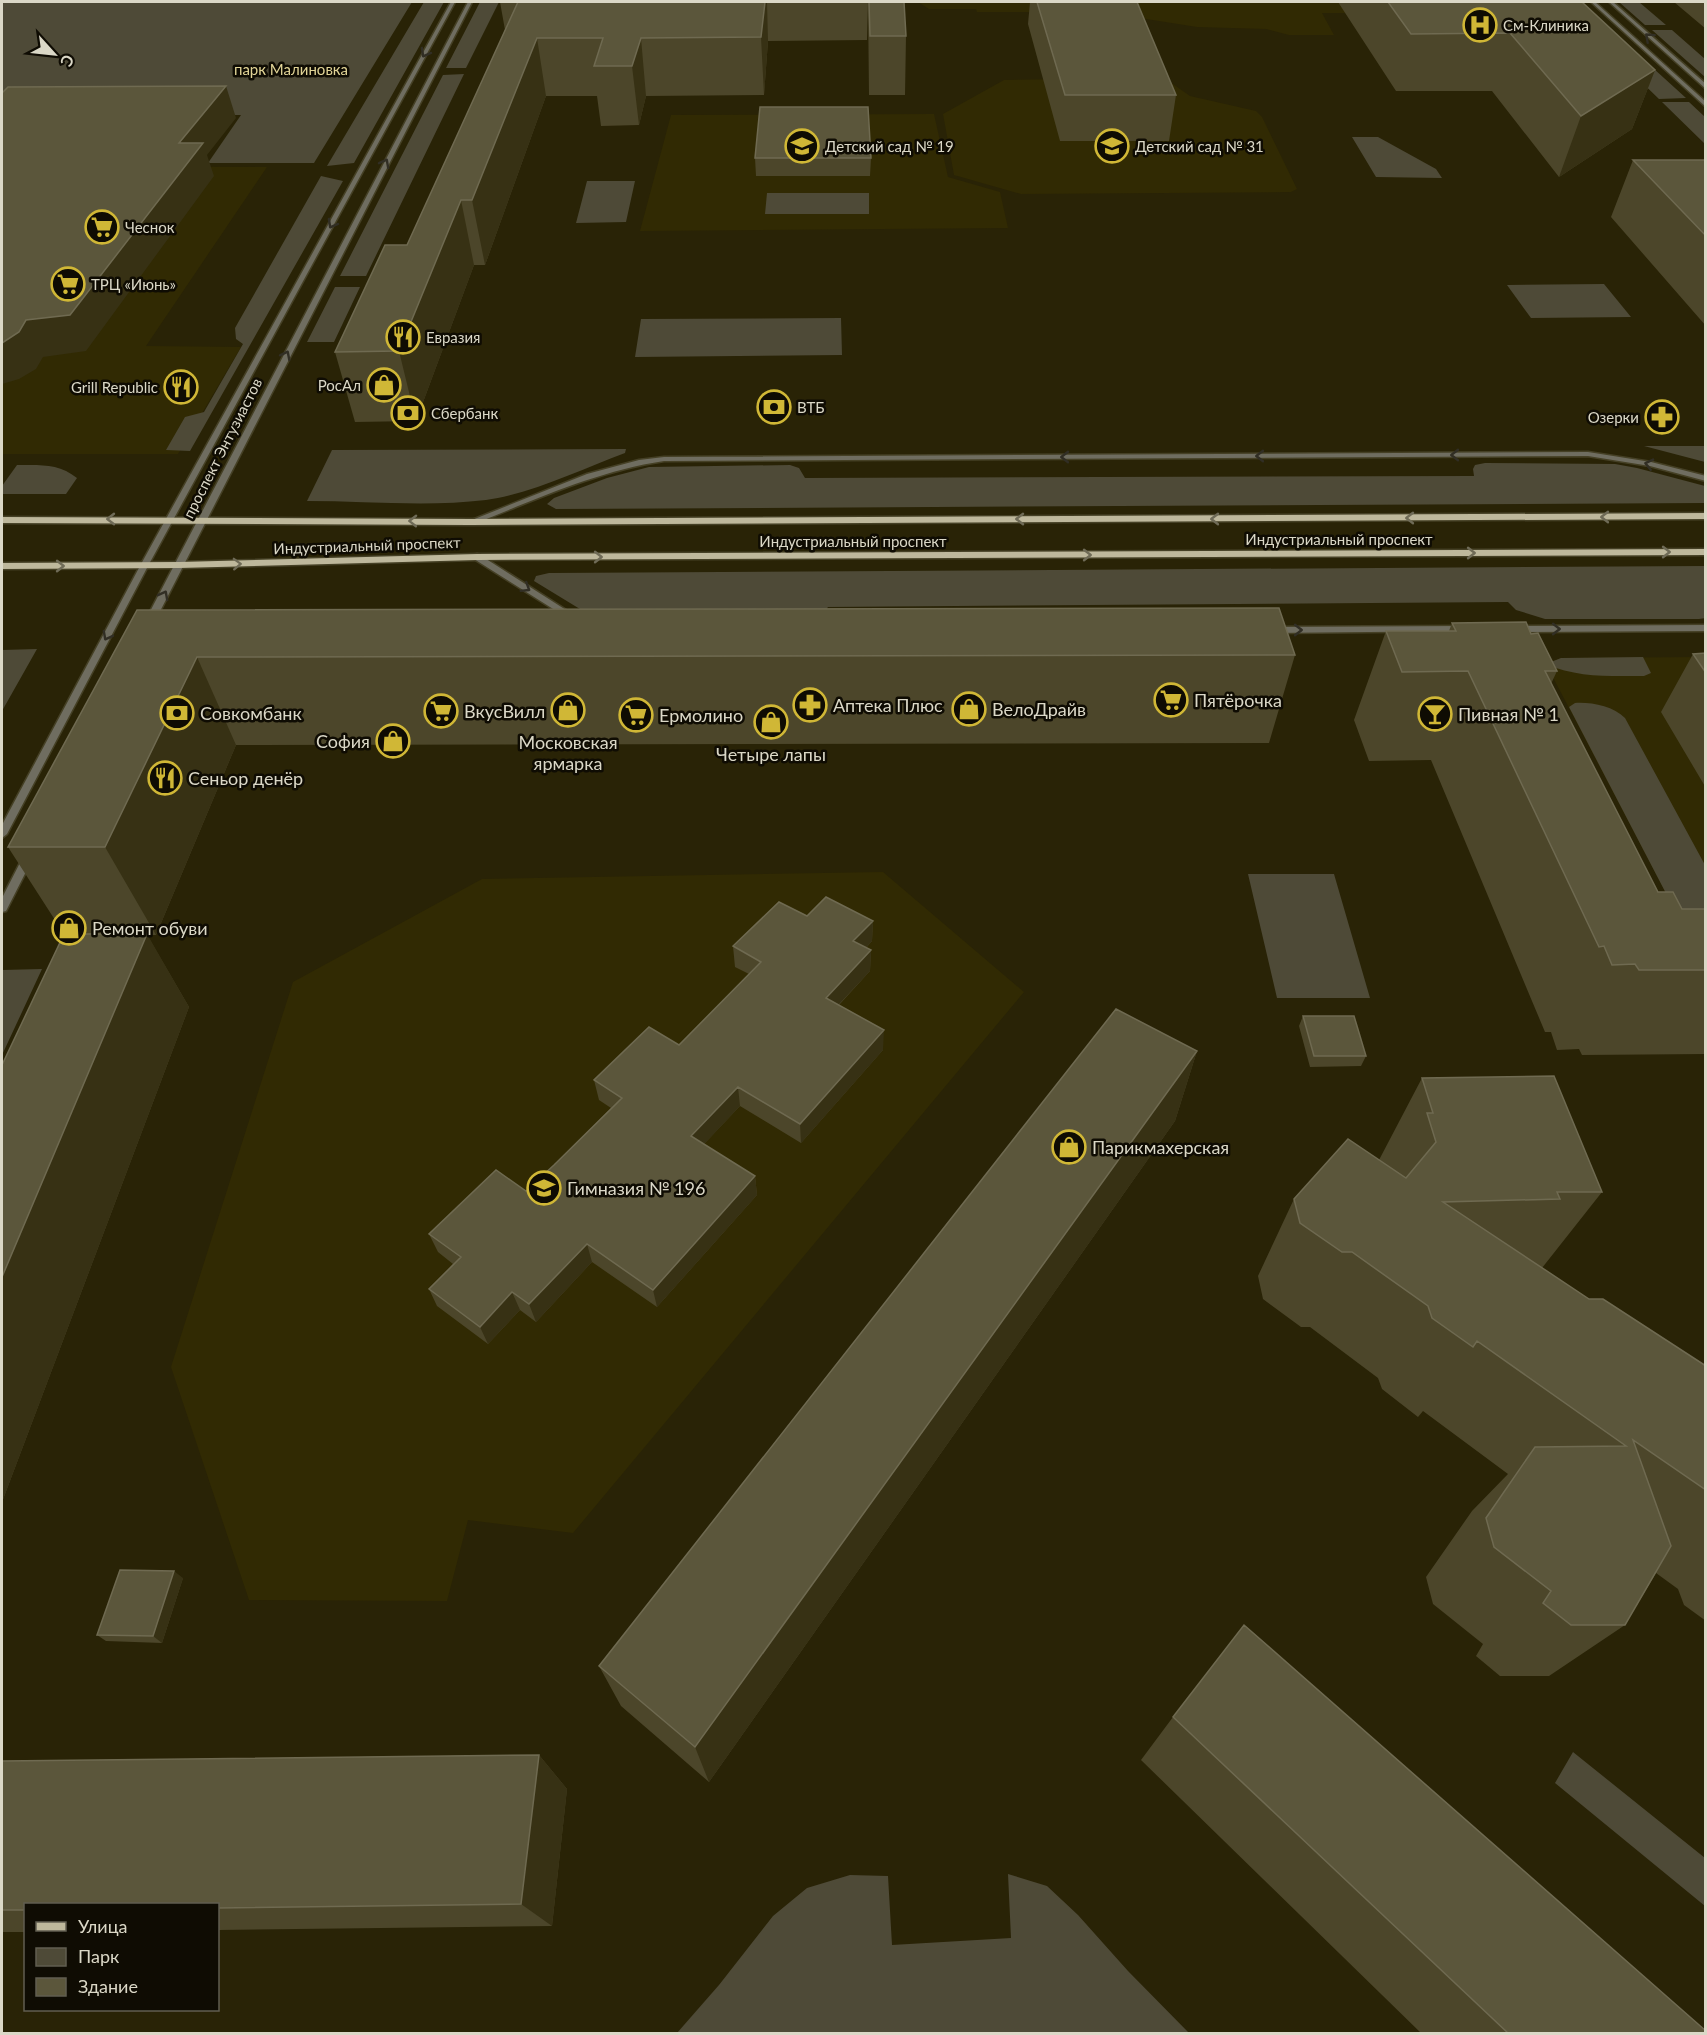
<svg xmlns="http://www.w3.org/2000/svg" width="1707" height="2035" font-family="Lato,sans-serif">
	<style>
		.built { fill: #312a03 }
		.green { fill: #4e4a37 }
		.lines { fill: none; stroke-linecap: round; stroke-linejoin: round }
		.minor-casing { stroke: #454025; stroke-width: 3 }
		.tertiary-casing { stroke: #454025; stroke-width: 3 }
		.primary-casing { stroke: #454025; stroke-width: 3 }
		.minor { fill: #6f6d60; fill-rule: evenodd }
		.tertiary { fill: #6f6d60; fill-rule: evenodd }
		.primary { fill: #beb89c; fill-rule: evenodd }
		.wall { fill: #4c462a }
		.shaded-wall { fill: #373114 }
		.building { fill: #5b563b; stroke: #6f6a51; stroke-width: 1.5 }
		.oneway { stroke: #312e24 }
		.oneway2 { stroke: #6f6b57 }
		.labels { text-anchor: middle; dominant-baseline: central; stroke-width: 5; stroke-linejoin: round; paint-order: stroke }
		.far-poi-label { font-size: 15px; fill: #dbd8c7; stroke: #0f0c03; text-anchor: start }
		.far-park-label { font-size: 15px; fill: #e1d496; stroke: #0f0c03 }
		.far-street-label { font-size: 15px; fill: #dbd8c7; stroke: #0f0c03 }
		.poi-label { font-size: 18px; fill: #dbd8c7; stroke: #0f0c03; text-anchor: start }
	</style>
	<rect width="100%" height="100%" fill="#292306"/>
	<path class="built" d="M918 2H1344L1354 13H1322L1334 35H1289L1266 29 1197 27 1102 12H977L976 9H929Z
		M1154 78 1170 82 1190 96 1256 111 1262 117 1297 189 1291 192 1021 194 954 175 943 114 1004 80Z
		M934 114 948 177 1000 192 1008 228 640 231 671 115Z
		M2 166 267 167 146 346 241 347 178 454H2Z
		M1705 657V944L1683 926 1546 664 1561 658Z
		M883 872 1024 992 573 1533 468 1520 447 1601 249 1600 171 1367 293 982 482 879Z"/>
	<path class="green" d="M2 2H412L314 163H208L241 115 24 116 2 138Z
		M424 2H444L354 163 327 166Z
		M480 2H499L466 68H446Z
		M1619 2H1639L1666 25H1645Z
		M1652 30H1672L1705 59V77Z
		M1596 38H1620L1686 98 1659 99Z
		M464 74 366 276H340L443 75Z
		M1662 102H1689L1705 117V144Z
		M1352 137H1378L1436 169 1442 178 1376 177Z
		M321 176 343 181 190 451 166 450 185 417 204 412 243 344 236 339 235 328Z
		M587 181H635L626 222 576 223Z
		M767 193H869V214H765Z
		M1604 284 1631 317 1531 318 1507 285Z
		M335 287H360L334 342H307Z
		M841 318 842 355 635 357 641 319Z
		M1644 446H1705V462Z
		M626 449 625 453C582 469 531 494 486 500 428 507 365 501 307 501L332 450Z
		M1485 463 1615 464 1637 468 1705 486V503L556 509 547 504 554 498 607 478 649 467 790 465 799 468 805 478 1474 476 1473 469 1475 465Z
		M17 465C39 465 59 463 77 478L66 494H2V486Z
		M1705 566 1706 618 1699 619H1545L1516 610 1508 602 828 607 823 614 593 617 534 581 536 576 549 573Z
		M37 649 2 711V650Z
		M1643 657 1651 673 1644 676C1611 676 1577 678 1546 664L1561 658Z
		M1575 703C1591 702 1613 706 1625 718L1705 865V944L1683 926 1569 707Z
		M1248 874H1334L1370 998H1277Z
		M42 969 2 1055V970Z
		M1573 1752 1705 1858V1906L1555 1783Z
		M1008 1874 1047 1886 1078 1915 1128 1971 1189 2033H677L719 1985 773 1916 807 1888 850 1875 888 1876 892 1945 1011 1938Z"/>
	<g class="lines">
		<defs>
			<path id="minor" d="M1588 452 1651 462 1706 476V481L1650 466 1588 456 664 461C597 471 537 499 474 524L467 522 587 474 639 460 664 457Z
				M477 554 480 555 577 617 572 620 569 619 474 559V555Z
				M1706 625V631L1514 632 1509 629 1514 626Z
				M1464 626 1469 629 1467 631 1271 633 1266 630 1271 627Z"/>
			<path id="tertiary" d="M451 2H455L148 566 7 834 2 838V825L140 566Z
				M468 2H472L153 625 151 627H145L143 625Z
				M1591 2H1595L1706 102V107Z
				M1609 2H1613L1706 84V89Z
				M29 852 34 856 6 911 2 912V898L25 853Z"/>
			<path id="primary" d="M1706 513V519L471 525 2 523V517L471 519Z
				M1706 549V555L477 560 179 568 2 569V563L179 562 477 554Z"/>
		</defs>
		<use href="#minor" class="minor-casing"/>
		<use href="#tertiary" class="tertiary-casing"/>
		<use href="#primary" class="primary-casing"/>
		<use href="#minor" class="minor"/>
		<use href="#tertiary" class="tertiary"/>
		<use href="#primary" class="primary"/>
	</g>
	<path class="wall" d="M500 2H868L867 40 768 41 764 95 646 96 639 125 601 126 597 96H546L485 265H474L416 421 355 422 335 352 407 245 505 30Z
		M868 2H904L906 36 905 95H869Z
		M1030 2H1137L1176 95 1169 141H1060L1028 24Z
		M1338 2H1582L1655 70 1632 129 1559 177 1492 91H1396Z
		M1674 2H1706V29Z
		M755 158H871L870 176H756Z
		M1633 160H1706V326L1611 217Z
		M137 610 1295 655 1269 743 236 745 156 935H147L189 1007 2 1502V1065L64 934 8 847Z
		M1452 623 1531 634 1557 671 1551 684 1658 892 1682 909H1706V1054L1582 1055 1579 1049 1557 1050 1551 1032H1545L1431 760 1369 761 1354 720 1386 631H1449Z
		M1706 653V788L1661 712 1693 654Z
		M807 916 873 921 872 941 866 948 871 950 870 971 839 1005 883 1050 801 1143 740 1106 704 1144 755 1176 757 1195 657 1307 592 1262 536 1322 520 1310 488 1344 437 1306 429 1289 453 1264 438 1252 429 1234 526 1191 554 1165 611 1108 599 1100 594 1080 679 1045 749 974 735 967 733 946Z
		M1303 1016 1366 1056 1361 1066 1310 1067 1299 1026Z
		M1197 1051 1175 1121 709 1782 621 1706 599 1666Z
		M1422 1078 1602 1192 1542 1268 1589 1299 1706 1366V1621L1684 1605 1678 1589 1656 1573 1625 1625 1549 1676H1500L1476 1656 1483 1644 1433 1604 1426 1577 1472 1511 1508 1474 1423 1411 1418 1417 1382 1389 1378 1378 1310 1327H1301L1263 1299 1258 1276 1294 1199 1379 1160Z
		M183 1578 162 1643 106 1641 97 1635Z
		M1173 1717 1706 2034H1422L1141 1760Z
		M539 1755 567 1789 552 1926 218 1930V1905H26V1932H2V1761Z"/>
	<path class="shaded-wall" d="M765 2H767L768 41 764 95 761 37Z
		M537 38 546 96 485 265 472 200Z
		M641 38 646 96 639 125 632 66Z
		M1655 70 1632 129 1559 177 1581 116Z
		M226 86 236 118 207 155 214 176 86 351 43 357 36 369 19 379 2 384V343L179 143Z
		M461 200 474 265 416 421 399 351Z
		M197 657 236 745 156 935 105 847Z
		M873 921 872 941 853 962V941Z
		M147 934 189 1007 2 1502V1277Z
		M871 950 870 971 826 1018V998Z
		M884 1030 883 1050 801 1143 800 1124Z
		M1197 1051 1175 1121 709 1782 695 1747Z
		M738 1087 740 1106 694 1155 691 1136Z
		M755 1176 757 1195 657 1307 653 1290Z
		M587 1244 592 1262 536 1322 529 1304Z
		M512 1292 520 1310 488 1344 480 1327Z
		M174 1571 183 1578 162 1643 153 1636Z
		M539 1755 567 1789 552 1926 521 1904Z"/>
	<path class="building" d="M518 2H765L761 37 641 38 632 66H594L603 38H537L472 200H461L399 351 335 352 385 245H407Z
		M869 2H904L906 36H870Z
		M1037 2H1137L1176 95H1065Z
		M1388 2H1582L1655 70 1581 116 1510 33 1411 34Z
		M226 86 179 143H203L70 315 26 320 19 332 2 343V93L8 87Z
		M760 107H868L871 158H755Z
		M1633 160H1706V236Z
		M1279 608 1295 655 197 657 105 847H8L137 610Z
		M1526 622 1531 634 1538 633 1557 671H1545L1658 892H1673L1682 909H1706V970H1639L1635 964 1612 965 1604 946 1599 947 1468 671 1402 672 1386 631H1456L1452 623Z
		M1706 653V673L1693 654Z
		M826 897 873 921 853 941 871 950 826 998 884 1030 800 1124 738 1087 691 1136 755 1176 653 1290 587 1244 529 1304 512 1292 480 1327 429 1289 461 1257 429 1234 496 1170 526 1191 554 1165 622 1098 594 1080 649 1027 679 1045 761 962 733 946 779 902 807 916Z
		M64 934H147L2 1277V1065Z
		M1116 1009 1197 1051 695 1747 599 1666Z
		M1303 1016H1354L1366 1056H1314Z
		M1554 1076 1602 1192H1557L1560 1199 1443 1202 1589 1299H1603L1706 1366V1490L1633 1440 1671 1546 1625 1625H1571L1543 1603 1551 1591 1494 1547 1486 1518 1535 1447 1626 1446 1477 1341 1473 1347 1432 1318 1428 1306 1352 1252H1342L1300 1223 1294 1199 1348 1139 1406 1178 1436 1142 1427 1113H1433L1422 1078Z
		M120 1570 174 1571 153 1636 97 1635Z
		M1244 1625 1706 2031V2034H1509L1173 1717Z
		M539 1755 521 1904 218 1908V1905H26V1910H2V1761Z"/>
	<defs><path id="oneway-chevron" d="M-2-3.5L2.5 0L-2 3.5" fill="none" stroke-width="1.6" stroke-linecap="round" stroke-linejoin="round" transform="scale(1.5)"/></defs>
	<g class="oneway">
		<use href="#oneway-chevron" transform="translate(1649 37) rotate(-138)"/>
		<use href="#oneway-chevron" transform="translate(425 53) rotate(119)"/>
		<use href="#oneway-chevron" transform="translate(385 163) rotate(-62)"/>
		<use href="#oneway-chevron" transform="translate(332 224) rotate(119)"/>
		<use href="#oneway-chevron" transform="translate(286 355) rotate(-63)"/>
		<use href="#oneway-chevron" transform="translate(1455 455) rotate(180)"/>
		<use href="#oneway-chevron" transform="translate(1260 456) rotate(180)"/>
		<use href="#oneway-chevron" transform="translate(1065 457) rotate(180)"/>
		<use href="#oneway-chevron" transform="translate(1649 464) rotate(-167)"/>
		<use href="#oneway-chevron" transform="translate(526 588) rotate(32)"/>
		<use href="#oneway-chevron" transform="translate(164 595) rotate(-62)"/>
		<use href="#oneway-chevron" transform="translate(1556 629)"/>
		<use href="#oneway-chevron" transform="translate(1298 630)"/>
		<use href="#oneway-chevron" transform="translate(107 636) rotate(118)"/>
	</g>
	<g class="oneway2">
		<use href="#oneway-chevron" transform="translate(1605 517) rotate(180)"/>
		<use href="#oneway-chevron" transform="translate(1410 518) rotate(180)"/>
		<use href="#oneway-chevron" transform="translate(111 519) rotate(180)"/>
		<use href="#oneway-chevron" transform="translate(1020 519) rotate(180)"/>
		<use href="#oneway-chevron" transform="translate(1215 519) rotate(180)"/>
		<use href="#oneway-chevron" transform="translate(413 521) rotate(-179)"/>
		<use href="#oneway-chevron" transform="translate(1666 552)"/>
		<use href="#oneway-chevron" transform="translate(1471 553)"/>
		<use href="#oneway-chevron" transform="translate(1087 555)"/>
		<use href="#oneway-chevron" transform="translate(598 557)"/>
		<use href="#oneway-chevron" transform="translate(237 564) rotate(-2)"/>
		<use href="#oneway-chevron" transform="translate(60 566)"/>
	</g>
	<defs>
		<symbol id="hospital-ring" viewBox="-11 -11 22 22"><circle r="9.5" fill="#0f0c03" stroke="#d0b736" stroke-width="1.5"/><path d="M-5-5h3v3.5h4V-5h3V5h-3V1.5h-4V5h-3Z" fill="#d0b736"/></symbol>
		<symbol id="school-ring" viewBox="-11 -11 22 22"><circle r="9.5" fill="#0f0c03" stroke="#d0b736" stroke-width="1.5"/><path d="M0-5L7-2L0 1L-7-2ZM-4 1L0 2.5L4 1V4Q0 6-4 4Z" fill="#d0b736"/></symbol>
		<symbol id="supermarket-ring" viewBox="-11 -11 22 22"><circle r="9.5" fill="#0f0c03" stroke="#d0b736" stroke-width="1.5"/><path d="M-6-5.5h2.5l.6 2H6L4.5 2H-2.5L-4.4-4H-6ZM-1.5 3.2a1.3 1.3 0 1 0 .1 0ZM3 3.2a1.3 1.3 0 1 0 .1 0Z" fill="#d0b736"/></symbol>
		<symbol id="restaurant-ring" viewBox="-11 -11 22 22"><circle r="9.5" fill="#0f0c03" stroke="#d0b736" stroke-width="1.5"/><path d="M-5-6h1v4h1v-4h1v4h1v-4h1v5L-1.5 .5V6h-2V.5L-5-1ZM5-6V6H3V1.5H1.5Q1.5-4 5-6Z" fill="#d0b736"/></symbol>
		<symbol id="shop-ring" viewBox="-11 -11 22 22"><circle r="9.5" fill="#0f0c03" stroke="#d0b736" stroke-width="1.5"/><path d="M-5-2.5h2.3a2.7 3.5 0 0 1 5.4 0H5L5.5 6h-11ZM-1.5-2.5h3a1.5 2.3 0 0 0-3 0Z" fill="#d0b736"/></symbol>
		<symbol id="bank-ring" viewBox="-11 -11 22 22"><circle r="9.5" fill="#0f0c03" stroke="#d0b736" stroke-width="1.5"/><path d="M-6-4H6V4H-6ZM0-2.3a2.3 2.3 0 1 0 0 4.6a2.3 2.3 0 1 0 0-4.6Z" fill="#d0b736"/></symbol>
		<symbol id="pharmacy-ring" viewBox="-11 -11 22 22"><circle r="9.5" fill="#0f0c03" stroke="#d0b736" stroke-width="1.5"/><path d="M-2-6h4v4h4v4h-4v4h-4v-4h-4v-4h4Z" fill="#d0b736"/></symbol>
		<symbol id="bar-ring" viewBox="-11 -11 22 22"><circle r="9.5" fill="#0f0c03" stroke="#d0b736" stroke-width="1.5"/><path d="M-6-5H6L.8 .8V4.5H3.5V6h-7V4.5H-.8V.8Z" fill="#d0b736"/></symbol>
	</defs>
	<g fill-rule="evenodd">
		<use href="#hospital-ring" x="1461" y="6" width="38" height="38"/>
		<use href="#school-ring" x="783" y="127" width="38" height="38"/>
		<use href="#school-ring" x="1093" y="127" width="38" height="38"/>
		<use href="#supermarket-ring" x="83" y="208" width="38" height="38"/>
		<use href="#supermarket-ring" x="49" y="265" width="38" height="38"/>
		<use href="#restaurant-ring" x="384" y="318" width="38" height="38"/>
		<use href="#shop-ring" x="365" y="366" width="38" height="38"/>
		<use href="#restaurant-ring" x="162" y="368" width="38" height="38"/>
		<use href="#bank-ring" x="755" y="388" width="38" height="38"/>
		<use href="#bank-ring" x="389" y="394" width="38" height="38"/>
		<use href="#pharmacy-ring" x="1643" y="398" width="38" height="38"/>
		<use href="#supermarket-ring" x="1152" y="681" width="38" height="38"/>
		<use href="#pharmacy-ring" x="791" y="686" width="38" height="38"/>
		<use href="#shop-ring" x="950" y="690" width="38" height="38"/>
		<use href="#shop-ring" x="549" y="691" width="38" height="38"/>
		<use href="#supermarket-ring" x="422" y="692" width="38" height="38"/>
		<use href="#bank-ring" x="158" y="694" width="38" height="38"/>
		<use href="#bar-ring" x="1416" y="695" width="38" height="38"/>
		<use href="#supermarket-ring" x="617" y="696" width="38" height="38"/>
		<use href="#shop-ring" x="752" y="703" width="38" height="38"/>
		<use href="#shop-ring" x="374" y="722" width="38" height="38"/>
		<use href="#restaurant-ring" x="146" y="759" width="38" height="38"/>
		<use href="#shop-ring" x="50" y="909" width="38" height="38"/>
		<use href="#shop-ring" x="1050" y="1128" width="38" height="38"/>
		<use href="#school-ring" x="525" y="1169" width="38" height="38"/>
	</g>
	<g class="labels">
		<g class="far-poi-label">
			<text x="1503" y="25">См-Клиника</text>
			<text x="825" y="146">Детский сад № 19</text>
			<text x="1135" y="146">Детский сад № 31</text>
			<text x="125" y="227">Чеснок</text>
			<text x="91" y="284">ТРЦ «Июнь»</text>
			<text x="426" y="337">Евразия</text>
			<text x="361" y="385" text-anchor="end">РосАл</text>
			<text x="158" y="387" text-anchor="end">Grill Republic</text>
			<text x="797" y="407">ВТБ</text>
			<text x="431" y="413">Сбербанк</text>
			<text x="1639" y="417" text-anchor="end">Озерки</text>
		</g>
		<g class="far-park-label">
			<text x="291" y="69">парк Малиновка</text>
		</g>
		<g class="far-street-label">
			<text transform="translate(222 448) rotate(-63)">проспект Энтузиастов</text>
			<text x="1339" y="539">Индустриальный проспект</text>
			<text x="853" y="541">Индустриальный проспект</text>
			<text transform="translate(367 545) rotate(-2)">Индустриальный проспект</text>
		</g>
		<g class="poi-label">
			<text x="1194" y="700">Пятёрочка</text>
			<text x="833" y="705">Аптека Плюс</text>
			<text x="992" y="709">ВелоДрайв</text>
			<text x="464" y="711">ВкусВилл</text>
			<text x="200" y="713">Совкомбанк</text>
			<text x="1458" y="714">Пивная № 1</text>
			<text x="659" y="715">Ермолино</text>
			<text x="370" y="741" text-anchor="end">София</text>
			<text x="568" y="742" text-anchor="middle">Московская<tspan x="568" dy="21">ярмарка</tspan></text>
			<text x="771" y="754" text-anchor="middle">Четыре лапы</text>
			<text x="188" y="778">Сеньор денёр</text>
			<text x="92" y="928">Ремонт обуви</text>
			<text x="1092" y="1147">Парикмахерская</text>
			<text x="567" y="1188">Гимназия № 196</text>
		</g>
	</g>
	<rect width="1707" height="2035" fill="none" stroke="#dbd8c7" stroke-width="6"/>
	<rect x="24" y="1903" width="195" height="108" fill="#0f0c03" stroke="#615e51" stroke-width="1.5"/>
	<rect x="36" y="1922" width="30" height="9" fill="#beb89c" stroke="#615e51" stroke-width="1.5"/>
	<text x="78" y="1933" font-size="18" fill="#dbd8c7">Улица</text>
	<rect x="36" y="1948" width="30" height="18" fill="#4e4a37" stroke="#615e51" stroke-width="1.5"/>
	<text x="78" y="1963" font-size="18" fill="#dbd8c7">Парк</text>
	<rect x="36" y="1978" width="30" height="18" fill="#5b563b" stroke="#615e51" stroke-width="1.5"/>
	<text x="78" y="1993" font-size="18" fill="#dbd8c7">Здание</text>
	<g transform="translate(54 54) rotate(117)" stroke="#0f0c03" stroke-width="4.5" paint-order="stroke">
	<path d="M0-4.5L10 22L0 15L-10 22Z" fill="#dbd8c7"/>
	<text y="-9" font-size="16" font-weight="bold" text-anchor="middle" fill="#dbd8c7">С</text>
	</g>
</svg>
